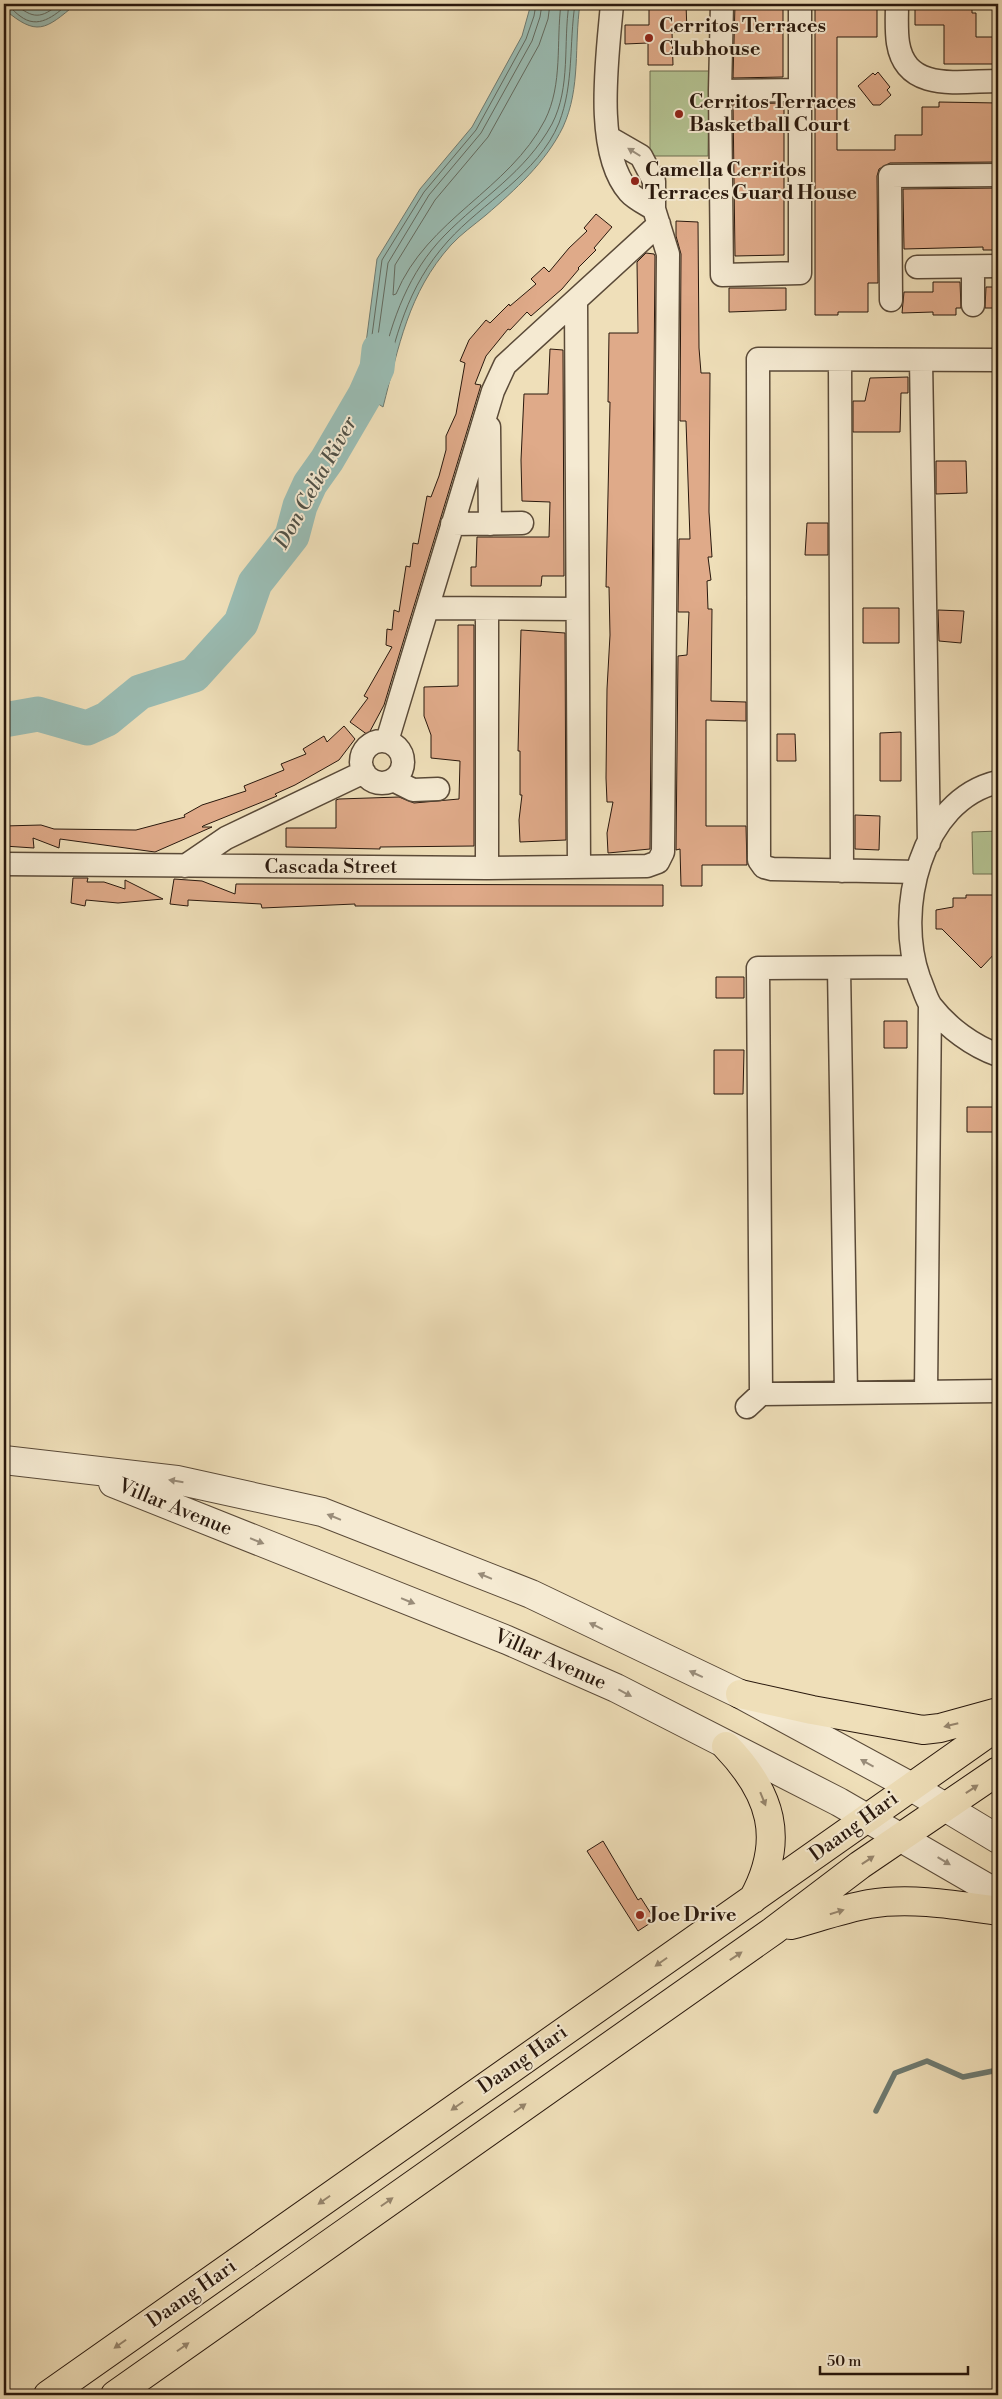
<svg xmlns="http://www.w3.org/2000/svg" width="1002" height="2399" font-family="'Libre Bodoni',serif">
	<style>
		.green { fill: #b4c392; stroke: #6e6e50 }
		.water { fill: #9abcb3; stroke: #6d7a71 }
		.lines { fill: none; stroke-linecap: round; stroke-linejoin: round }
		.shore { stroke: #626a60; stroke-width: 1 }
		.stream { stroke: #6d7a71; stroke-width: 5.5 }
		.river { stroke: #9abcb3; stroke-width: 35 }
		.building { fill: #dfaa89; stroke: #29180d }
		.minor-casing { stroke: #5a4a38; stroke-width: 25 }
		.tertiary-casing { stroke: #5a4a38; stroke-width: 30 }
		.primary-casing { stroke: #29180d; stroke-width: 30 }
		.minor { stroke: #f5ead2; stroke-width: 22 }
		.tertiary { stroke: #f5ead2; stroke-width: 28 }
		.primary { stroke: #efdfb9; stroke-width: 28 }
		.oneway { fill: #998c79 }
		.oneway2 { fill: #96856c }
		.poi-dot { fill: #8f2418; stroke: #f5ead2; stroke-width: 2 }
		.labels { text-anchor: middle; dominant-baseline: central; stroke-width: 4; stroke-linejoin: round; paint-order: stroke }
		.poi-label { font-size: 20px; font-weight: bold; fill: #29180d; stroke: #f5ead2; text-anchor: start }
		.street-label { font-size: 20px; fill: #29180d; stroke: #f5ead2 }
		.water-label { font-size: 21px; font-style: italic; fill: #515147; stroke: #f5ead2 }
	</style>
	<rect width="100%" height="100%" fill="#efdfb9"/>
	<filter id="stains"><feTurbulence type="fractalNoise" baseFrequency=".004" numOctaves="4"/><feColorMatrix values="0 0 0 0 .2 0 0 0 0 .09 0 0 0 0 .02 0 0 0 .5 -.17"/></filter>
	<radialGradient id="worn" r=".72"><stop offset=".6" stop-color="#630" stop-opacity="0"/><stop offset="1" stop-color="#630" stop-opacity=".3"/></radialGradient>
	<path class="green" d="M650 71H709L708 156H650Z
		M998 831V874H973L972 832Z"/>
	<path class="water" d="M4 4H76C45 30 37 37 4 9Z
		M531 4H580C574 45 581 88 563 127 546 162 515 190 486 215 474 225 461 234 451 245 408 293 399 346 383 407L365 395 366 343 377 259 420 189 472 127 522 36Z"/>
	<g class="lines">
		<path class="shore" d="M15 4C33 19 41 19 59 4
			M536 4 534 16 526 39 476 130 424 192 382 260 371 343 370 391 378 397 381 395C396 337 406 288 448 241 482 203 538 174 559 123 574 84 569 44 575 4
			M542 4 540 17 532 41 481 133 429 195 388 263 377 343 378 369 381 368C392 319 409 272 444 236 482 197 525 173 552 124 571 87 563 43 569 4
			M550 4 548 19 539 45 488 137 435 200 395 265 393 295 396 294C427 219 509 190 545 120 563 84 556 42 561 4
			M4 5C11 6 14 12 20 16 38 30 54 16 68 4"/>
		<path class="stream" d="M876 2111 895 2073 927 2061 963 2077 998 2070"/>
		<path class="river" d="M4 720 38 714 87 728 107 719 140 692 194 675 241 623 255 583 292 536 300 506 310 484 327 460 365 395 377 368 379 350"/>
	</g>
	<path class="building" d="M649 4H686L687 32H672L673 65H648V43L625 44V25H649Z
		M735 4H783V77L733 78Z
		M815 4H877V37H837V150H895V135H922V107H939V102L998 103V162L890 163 879 169 877 176 878 283H868V312H838V315H815Z
		M915 4H972V13H976V37H998V56H995V64H944V25H915Z
		M878 72 890 87 887 90 891 95 880 105H873L858 86 873 73 875 75Z
		M784 103V255L735 256 733 104Z
		M998 188V250H983V247L904 249 903 189Z
		M596 214 612 227 594 248 596 250 578 268 579 269 562 289 531 316 527 312 510 330 508 329 486 356 475 384 481 385 384 705 368 735 350 722 368 698 364 696 392 647 386 645 387 629 392 630 394 610 399 612 406 566 410 567 413 543 418 544 427 496 431 497 439 476 446 450V436L456 414 465 363 460 361 469 340 486 320 490 323 509 304 510 306 536 284 531 279 544 267 549 272 569 248 587 231 584 228Z
		M676 221 698 222 699 348 701 373H710L709 512 712 557H708L711 580 707 581 708 609H712L711 701 746 702V721L706 720V826H746L747 865H702V886H681L680 849 676 850 678 656 687 655 689 612H678L679 539H690L686 421H680L681 254 676 236Z
		M646 253 654 254 655 256 650 849 608 853 607 833 613 802H607L606 778 607 689 610 635 609 587H606L610 402H608L609 333H638L637 262Z
		M933 282H960L961 308H956V315H933V312L902 313 904 292H933Z
		M986 287H998V308H985Z
		M729 288H786V310L729 312Z
		M550 349 563 350 564 576H542L541 586H471V567H476L477 537H549L550 502 522 501 521 460 524 394H548Z
		M908 377V393H901L900 432H853V401H865L870 378Z
		M936 461H966L967 493 936 494Z
		M807 523H828V555H805Z
		M863 608H899V643H863Z
		M938 610 964 611 961 643 939 641Z
		M458 625H474V846L380 847V849L286 847V828H336V800L339 799 399 797 414 803 459 799 460 761 431 758V735L424 716V687L458 686Z
		M521 630 565 633 566 840 520 842 519 820 522 795H520V751H518Z
		M344 726 355 739 339 760 295 785 275 794 277 796 203 826 202 827H212L155 852 60 839 59 848 33 838 34 848 4 846V826L41 825 54 829 136 830 185 817 184 815 202 805 246 791 244 786 284 770 281 764 306 754 303 749 324 736 327 742Z
		M901 732V781H880V733Z
		M777 734H795L796 761H777Z
		M855 815 880 816 879 850 855 849Z
		M73 878H88L87 882H104L125 889V880L163 899 118 903 86 900 85 906 71 903Z
		M174 879 202 881 235 894 236 884 663 885V906H355V904L262 908 261 904 188 900V906L170 904Z
		M966 895H998V950L981 968 942 929H936V910L953 907V898H966Z
		M716 977H744V998H716Z
		M884 1021H907V1048H884Z
		M714 1050H744L743 1094H714Z
		M967 1107H994V1132H967Z
		M603 1841 638 1900 641 1898 655 1920 638 1931 587 1851Z"/>
	<g class="lines">
		<defs>
			<path id="minor" d="M612 4C608 54 593 151 629 192 635 199 646 204 654 209
				M722 4 720 91 722 275 800 273V4
				M897 4C897 16 896 30 898 43 906 93 960 81 998 81
				M720 91 800 90
				M917 267 998 266
				M891 300 890 176 998 175
				M576 301 579 867
				M973 305V267
				M840 360 842 871
				M921 360 929 843
				M489 427 490 524
				M452 524 522 523
				M428 608 577 609
				M487 609V868
				M387 741 493 391 505 365 659 224
				M361 762a21 21 0 1 1 42 0a21 21 0 1 1-42 0Z
				M393 780 413 790 438 789
				M998 782C920 800 895 911 919 978 923 987 926 999 931 1006 948 1028 973 1046 998 1055
				M4 864 487 868 647 866 658 862 663 852 668 254 654 209V181L641 156 608 137
				M185 866 226 838 364 772
				M917 872 772 869 764 867 759 860 758 359 998 360
				M839 968 846 1393
				M926 1392 930 1005
				M761 1394 758 968 915 967
				M747 1407 761 1394 998 1391"/>
			<path id="tertiary" d="M4 1460 177 1480 322 1512 531 1594 740 1694 910 1786 998 1839
				M113 1483 507 1640 616 1688 839 1802 998 1894"/>
			<path id="primary" d="M740 1694 812 1710 923 1730 940 1728 998 1712
				M726 1746C771 1793 786 1839 753 1899
				M791 1925C817 1918 842 1909 869 1904 911 1897 956 1905 998 1911
				M48 2395 998 1726
				M115 2395 773 1931 860 1865 998 1771"/>
		</defs>
		<use href="#minor" class="minor-casing"/>
		<use href="#tertiary" class="tertiary-casing"/>
		<use href="#primary" class="primary-casing"/>
		<use href="#minor" class="minor"/>
		<use href="#tertiary" class="tertiary"/>
		<use href="#primary" class="primary"/>
	</g>
	<defs><path id="oneway-solid" d="M-6-.8H1V-3.2L6.5 0L1 3.2V.8H-6Z" transform="scale(1.25)"/></defs>
	<g class="oneway">
		<use href="#oneway-solid" transform="translate(634 152) rotate(-148)"/>
		<use href="#oneway-solid" transform="translate(176 1481) rotate(-171)"/>
		<use href="#oneway-solid" transform="translate(334 1517) rotate(-158)"/>
		<use href="#oneway-solid" transform="translate(257 1541) rotate(22)"/>
		<use href="#oneway-solid" transform="translate(485 1576) rotate(-158)"/>
		<use href="#oneway-solid" transform="translate(408 1601) rotate(22)"/>
		<use href="#oneway-solid" transform="translate(596 1626) rotate(-154)"/>
		<use href="#oneway-solid" transform="translate(696 1674) rotate(-155)"/>
		<use href="#oneway-solid" transform="translate(625 1693) rotate(28)"/>
		<use href="#oneway-solid" transform="translate(867 1763) rotate(-151)"/>
		<use href="#oneway-solid" transform="translate(944 1861) rotate(31)"/>
	</g>
	<g class="oneway2">
		<use href="#oneway-solid" transform="translate(951 1725) rotate(166)"/>
		<use href="#oneway-solid" transform="translate(972 1789) rotate(-34)"/>
		<use href="#oneway-solid" transform="translate(763 1799) rotate(68)"/>
		<use href="#oneway-solid" transform="translate(868 1860) rotate(-34)"/>
		<use href="#oneway-solid" transform="translate(837 1912) rotate(-17)"/>
		<use href="#oneway-solid" transform="translate(736 1956) rotate(-34)"/>
		<use href="#oneway-solid" transform="translate(661 1962) rotate(145)"/>
		<use href="#oneway-solid" transform="translate(457 2106) rotate(145)"/>
		<use href="#oneway-solid" transform="translate(520 2108) rotate(-35)"/>
		<use href="#oneway-solid" transform="translate(324 2200) rotate(145)"/>
		<use href="#oneway-solid" transform="translate(387 2202) rotate(-35)"/>
		<use href="#oneway-solid" transform="translate(120 2344) rotate(145)"/>
		<use href="#oneway-solid" transform="translate(183 2347) rotate(-35)"/>
	</g>
	<g class="poi-dot">
		<circle cx="649" cy="38" r="5"/>
		<circle cx="679" cy="114" r="5"/>
		<circle cx="635" cy="181" r="5"/>
		<circle cx="640" cy="1915" r="5"/>
	</g>
	<g class="labels">
		<g class="poi-label">
			<text x="659" y="26">Cerritos Terraces<tspan x="659" dy="23">Clubhouse</tspan></text>
			<text x="689" y="102">Cerritos Terraces<tspan x="689" dy="23">Basketball Court</tspan></text>
			<text x="645" y="170">Camella Cerritos<tspan x="645" dy="23">Terraces Guard House</tspan></text>
			<text x="650" y="1915">Joe Drive</text>
		</g>
		<g class="street-label">
			<text x="331" y="867">Cascada Street</text>
			<text transform="translate(175 1508) rotate(22)">Villar Avenue</text>
			<text transform="translate(550 1660) rotate(24)">Villar Avenue</text>
			<text transform="translate(854 1827) rotate(-36)">Daang Hari</text>
			<text transform="translate(523 2060) rotate(-35)">Daang Hari</text>
			<text transform="translate(192 2294) rotate(-35)">Daang Hari</text>
		</g>
		<g class="water-label">
			<text transform="translate(316 483) rotate(-61)">Don Celia River</text>
		</g>
	</g>
	<rect width="1002" height="2399" fill="none" stroke="#efdfb9" stroke-width="20"/>
	<rect x="5" y="5" width="992" height="2389" fill="none" stroke="#29180d" stroke-width="2.5"/>
	<rect x="10" y="10" width="982" height="2379" fill="none" stroke="#29180d"/>
	<path d="M820 2366v8h148v-8" fill="none" stroke="#29180d" stroke-width="2.5"/>
	<text x="827" y="2366" font-size="15" fill="#29180d" stroke="#f5ead2" stroke-width="4" paint-order="stroke">50 m</text>
	<rect width="100%" height="100%" filter="url(#stains)"/>
	<rect width="100%" height="100%" fill="url(#worn)"/>
</svg>
